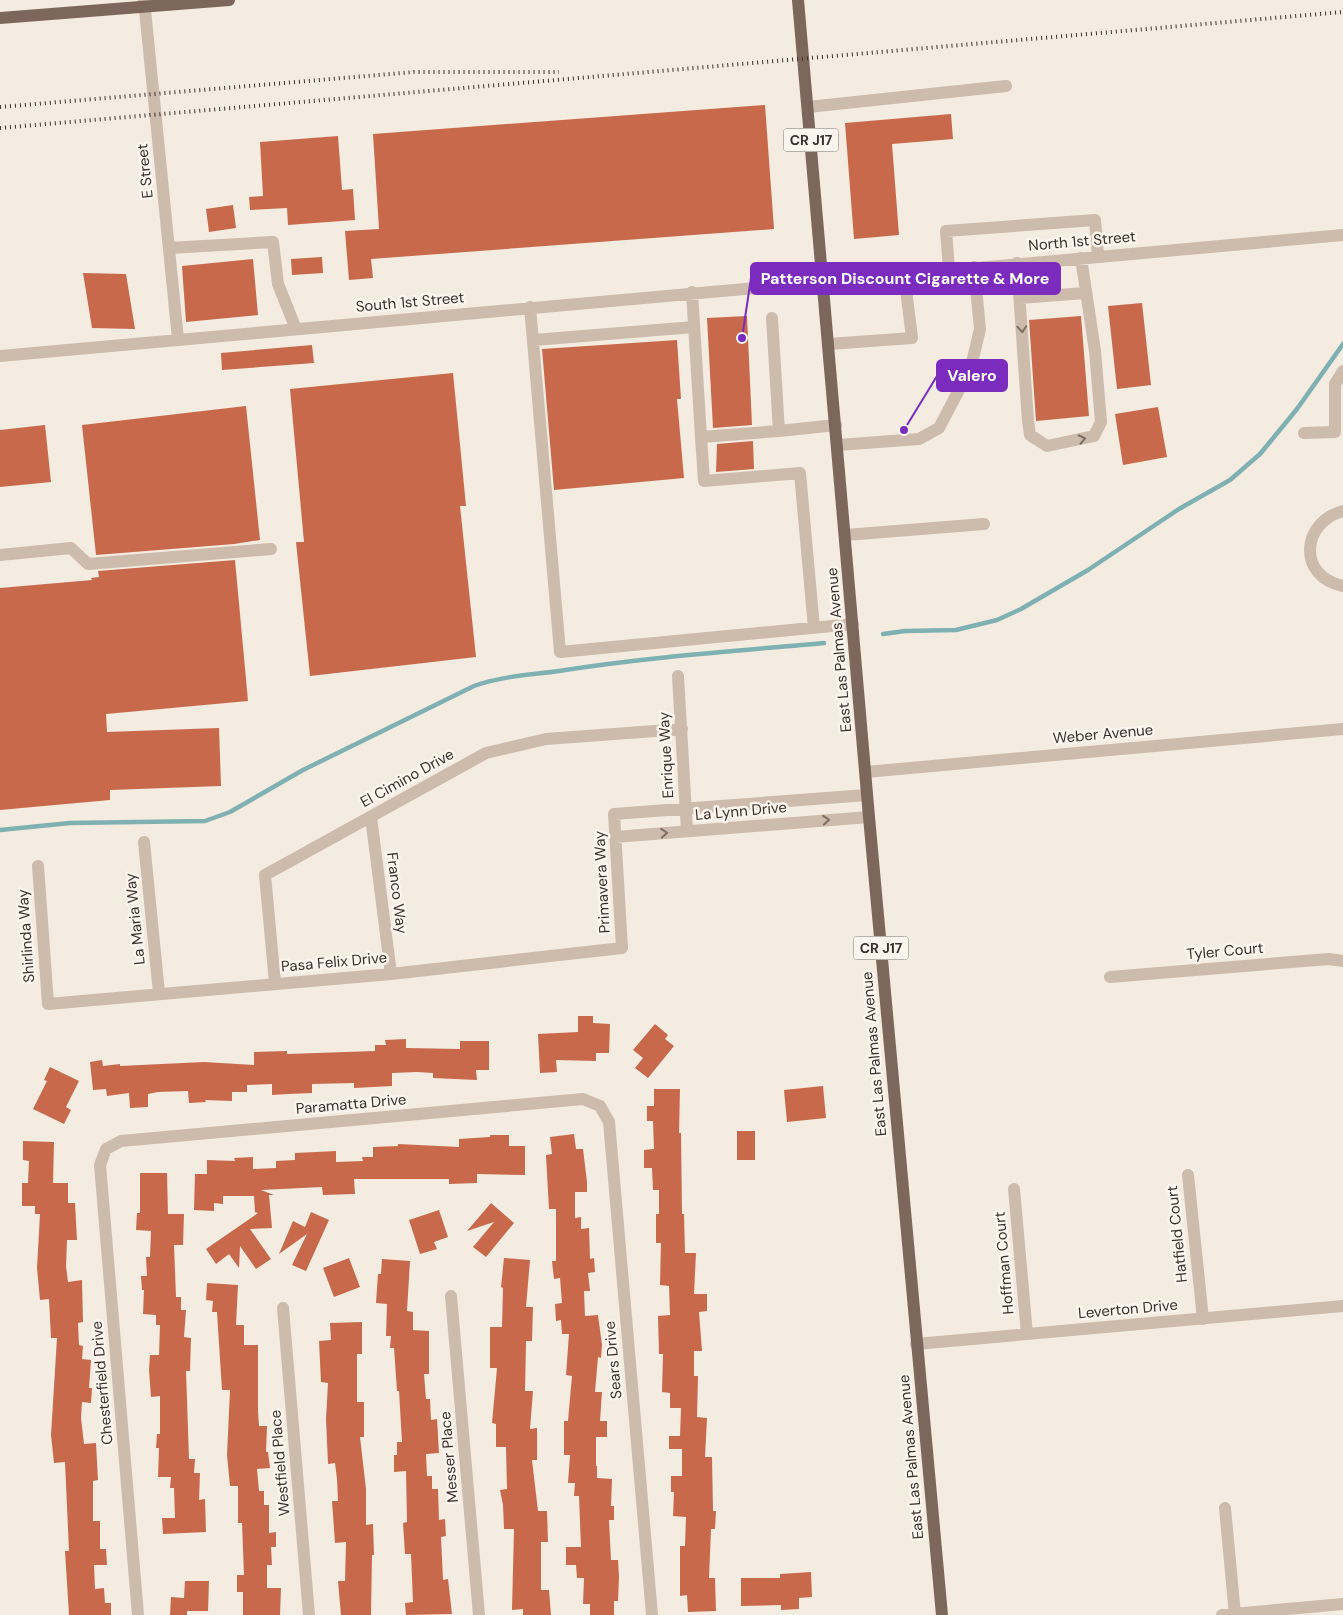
<svg xmlns="http://www.w3.org/2000/svg" width="1343" height="1615" font-family="'DM Sans',sans-serif">
	<style>
		.lines { fill: none; stroke-linecap: round; stroke-linejoin: round }
		.stream { stroke: #7fb0b2; stroke-width: 4.5 }
		.building { fill: #c8694b }
		.minor { stroke: #cdbbac; stroke-width: 12 }
		.major { stroke: #7d675c; stroke-width: 12 }
		.rail { stroke: #3b302b; stroke-width: 4; stroke-dasharray: 1 4; stroke-linecap: butt }
		.oneway { stroke: #7d6f65 }
		.labels { text-anchor: middle; dominant-baseline: central; stroke-width: 5; stroke-linejoin: round; paint-order: stroke }
		.shield { fill: #fbf5ee; stroke: #756b66; stroke-width: 1 }
		.shield-label { font-size: 14px; font-weight: bold; fill: #3b302b }
		.street-label { font-size: 15px; fill: #3b302b; stroke: #fbf5ee }
		.leader { fill: none; stroke: #7b2cbf; stroke-width: 2 }
		.callout-dot { fill: #7b2cbf; stroke: #fbf5ee; stroke-width: 2 }
		.callout { fill: #7b2cbf; stroke: #7b2cbf; stroke-width: 2 }
		.callout-label { font-size: 16px; text-anchor: middle; font-weight: bold; fill: #fff }
	</style>
	<rect width="100%" height="100%" fill="#f4ebe1"/>
	<g class="lines">
		<path class="stream" d="M883 634 905 631 956 630 997 620 1021 609 1088 570 1179 509 1230 480 1260 454 1297 409 1343 344
			M0 830 70 823 205 821 230 812 303 770 474 686C502 676 530 675 559 671 647 657 736 651 824 643"/>
	</g>
	<path class="building" d="M765 105 774 229 371 259 373 278 349 280 345 231 379 229 373 134Z
		M951 114 953 139 892 144 899 235 854 239 845 123Z
		M338 136 342 190 353 189 355 220 288 225 287 208 250 210 249 197 263 196 260 142Z
		M233 205 236 228 209 232 206 209Z
		M322 257 323 273 292 275 291 259Z
		M253 259 258 315 186 322 182 266Z
		M83 273 126 274 135 329 92 328Z
		M1142 303 1151 385 1117 389 1108 306Z
		M747 316 752 425 713 428 707 318Z
		M1081 316 1089 416 1036 421 1029 320Z
		M677 340 681 399H677L684 478 554 490 542 349Z
		M312 345 314 363 222 370 221 353Z
		M453 373 466 506H460L476 657 310 676 296 542H304L290 389Z
		M246 406 260 540 234 544 96 555 82 425Z
		M1158 407 1167 457 1123 465 1115 414Z
		M45 425 51 482 0 487V430Z
		M753 441 754 469 716 472 717 444Z
		M235 560 248 701 106 714 107 732 219 728 221 786 110 790V800L0 810V588L92 580 91 578 99 577 98 571Z
		M578 1016H593V1023L610 1024 609 1053H596V1061L556 1060 557 1072 540 1073 538 1034 578 1032Z
		M655 1024 668 1035 665 1039 674 1046 648 1078 635 1068 643 1058 633 1050Z
		M406 1039V1048L460 1049V1041H489V1070H476L477 1080 433 1078V1073L417 1072 392 1073V1086L354 1088V1083L312 1084V1093L288 1094 272 1095V1084L247 1085V1092H232V1101L205 1100 206 1102 189 1103 188 1091 158 1092 148 1094V1107L130 1108 129 1093 107 1096 106 1089 93 1090 90 1062 102 1060 103 1066 120 1064V1066L204 1062 254 1065V1052L287 1051V1054L375 1051V1045H386L385 1040Z
		M50 1067 79 1081 66 1107 71 1110 64 1124 33 1109 47 1081 44 1080Z
		M823 1086 826 1118 787 1122 784 1090Z
		M654 1089H680L679 1133H681L682 1214H684L685 1253H696L694 1294H707V1311L699 1312 702 1351H694V1376H698L697 1417 707 1418 705 1457H712L713 1511H716L715 1529H711L709 1578H715L716 1611 688 1612 687 1595 680 1596V1546H685L686 1517 673 1516 674 1492H671V1476H682V1449H669V1436H680L681 1408H670V1393L662 1392 663 1354H659L658 1316 670 1315 669 1286 660 1285 661 1243H656V1214H659V1190H653L652 1168H644V1150L654 1149 653 1121H647V1106H654Z
		M737 1131H755V1160H737Z
		M574 1134 576 1149H583L587 1182V1192H575V1218L581 1217V1229L589 1228 590 1259 594 1258 595 1272 588 1273 590 1291H584L585 1316 598 1315 602 1345 601 1358 598 1357 595 1392H602L600 1421H607V1437H596V1466H597V1478L612 1479 611 1506H614V1520H609L611 1560H618L619 1577 618 1601H614V1615H590V1604H583L584 1578H577L576 1565H566V1547H581L579 1496H574L575 1483H568L570 1455H564V1421H568L572 1376 566 1375 569 1334H562L561 1320 556 1321 555 1304 562 1303 560 1278 554 1279 552 1261H556V1209H549L546 1155 552 1154 550 1137Z
		M490 1135H509V1146H525V1175L477 1174V1183L449 1184V1179H354L355 1194 323 1195 322 1187 261 1190 274 1195H269L272 1228 250 1229 271 1259 256 1269 240 1246 239 1268 229 1254 216 1264 206 1249 258 1213 255 1212 254 1196H223V1204L214 1203V1211L194 1210 195 1174H207V1160L235 1161 234 1158 253 1157V1169L276 1168V1161L295 1160V1153L336 1151V1162L363 1161 362 1157H373V1147L398 1146V1144L459 1147V1139L490 1137Z
		M23 1141 54 1142 53 1183H68V1203H75L77 1240H67L66 1266 68 1282 82 1280 83 1322 78 1323 79 1345 83 1346 82 1359 91 1360 89 1388H92L91 1403 82 1402 81 1418 84 1444 96 1443 98 1480 93 1481V1521H100V1549H106L107 1565H94L95 1589 104 1588 105 1603H111V1615H69L65 1551H69L65 1462 54 1463 51 1435 57 1338H51L49 1299 40 1300 37 1268 40 1214H35V1206H22V1183H28L29 1161 23 1160Z
		M140 1173H167L168 1214H184L183 1245H174L176 1297H181V1310H186L184 1337 191 1338 190 1371H186L189 1459H195L194 1473H200L199 1500 205 1499 206 1532 163 1534 162 1518H175L174 1488H170L171 1477H158L159 1448H156L157 1434H160V1396L151 1397 149 1370 150 1355H159L160 1325H156V1315L143 1314 144 1290H142L141 1276H147L146 1257H150L151 1231 136 1230 137 1213H140Z
		M491 1203 514 1223 486 1257 473 1247 494 1222 467 1231Z
		M439 1210 448 1237 434 1242 437 1249 420 1254 409 1220Z
		M311 1212 329 1220 306 1271 292 1265 307 1234 279 1254 293 1221 305 1227Z
		M349 1258 360 1287 334 1297 323 1268Z
		M504 1258 530 1260 526 1307H533L532 1341H526L525 1391H533L530 1429 537 1428V1460H532L538 1511H547L548 1542H541V1590H549L551 1615H523V1609L512 1610 514 1529H504L503 1505 500 1490 507 1489 506 1447H496V1424L492 1423 497 1368H490V1327H502L503 1288 501 1287Z
		M382 1259 410 1261 407 1311 413 1312V1330L429 1331V1374H424L426 1399H430L431 1420 437 1419 439 1453 426 1454 427 1476H432V1489H438L439 1520 445 1519 446 1536 441 1537 443 1580 448 1579 452 1614 406 1615 405 1603 413 1602 411 1554H405L403 1523 407 1522 406 1471 394 1472V1455H397V1442H402L399 1391H397L394 1348H390L391 1336H386L387 1304 376 1303 378 1274H381Z
		M207 1283 238 1285 236 1325H244V1345H258V1411L259 1426H267L266 1452H268L270 1468 257 1469 259 1491H264V1505H269V1533L276 1532V1547H271L272 1565H267V1588H281L280 1615H243V1592H237V1575H244L242 1523H238V1486H230L227 1455 230 1390H222L217 1312H212L213 1301 206 1300Z
		M362 1322V1354H357V1402H364V1437H360L366 1489V1525L373 1524 374 1555H372L371 1615H341L338 1581H345L346 1542 335 1543 332 1501H338L337 1479 335 1463 328 1464 326 1419 328 1383 321 1382 319 1341 331 1340 330 1323Z
		M811 1572 812 1597 799 1598V1609L781 1610V1605L741 1606V1578H780V1574Z
		M185 1581H209L208 1611H187V1615H170L171 1597 184 1598Z"/>
	<g class="lines">
		<path class="minor" d="M144 0 178 339
			M808 107 1006 86
			M169 248 273 242 278 284 296 329
			M1017 263 1028 421 1030 435 1047 446 1094 436 1101 422 1095 351 1081 258
			M949 269 946 231 1095 220 1098 256
			M692 292 701 437 779 431
			M1020 298 1085 293
			M530 307 560 652 853 624
			M772 318 779 431 836 425
			M534 340 694 327
			M829 344 912 338 904 273
			M0 356 1343 235
			M1304 433 1335 432V384L1343 371
			M701 437 704 481 800 473 814 628
			M838 445 919 439 939 428 971 367 980 329 974 267
			M1343 511C1300 523 1298 577 1343 586
			M846 535 984 524
			M0 555 71 548 88 564 271 549
			M678 676 687 831
			M866 772 1343 729
			M371 817 391 974
			M615 837 869 817
			M144 842 159 993
			M38 866 48 1004 391 974 622 948 614 814 867 795
			M1110 977 1329 959 1343 961
			M275 983 265 875 486 753 546 739 682 729
			M1188 1175 1203 1319
			M1014 1189 1027 1334
			M451 1296 479 1615
			M283 1308 309 1615
			M916 1344 1343 1306
			M1225 1508 1235 1615
			M138 1615 100 1165 106 1149 121 1141 583 1099 600 1106 609 1122 652 1615
			M1222 1615 1343 1604"/>
		<path class="major" d="M798 0 869 817 942 1615
			M0 18 229 0"/>
		<path class="rail" d="M0 107 414 72H559
			M0 128 1343 12"/>
	</g>
	<defs><path id="oneway-chevron" d="M-2-3.5L2.5 0L-2 3.5" fill="none" stroke-width="1.6" stroke-linecap="round" stroke-linejoin="round" transform="scale(1.25)"/></defs>
	<g class="oneway">
		<use href="#oneway-chevron" transform="translate(1022 329) rotate(86)"/>
		<use href="#oneway-chevron" transform="translate(1082 439) rotate(-12)"/>
		<use href="#oneway-chevron" transform="translate(826 820) rotate(-5)"/>
		<use href="#oneway-chevron" transform="translate(664 833) rotate(-5)"/>
	</g>
	<g class="labels">
		<g class="shield">
			<rect x="783.5" y="128.5" width="55" height="23" rx="4"/>
			<rect x="853.5" y="936.5" width="55" height="23" rx="4"/>
		</g>
		<g class="shield-label">
			<text x="811" y="140">CR J17</text>
			<text x="881" y="948">CR J17</text>
		</g>
		<g class="street-label">
			<text transform="translate(145 171) rotate(-96)">E Street</text>
			<text transform="translate(1082 241) rotate(-5)">North 1st Street</text>
			<text transform="translate(410 302) rotate(-5)">South 1st Street</text>
			<text transform="translate(839 650) rotate(-95)">East Las Palmas Avenue</text>
			<text transform="translate(1103 734) rotate(-5)">Weber Avenue</text>
			<text transform="translate(666 755) rotate(-93)">Enrique Way</text>
			<text transform="translate(407 778) rotate(-29)">El Cimino Drive</text>
			<text transform="translate(741 811) rotate(-5)">La Lynn Drive</text>
			<text transform="translate(602 882) rotate(-93)">Primavera Way</text>
			<text transform="translate(397 893) rotate(83)">Franco Way</text>
			<text transform="translate(135 919) rotate(-96)">La Maria Way</text>
			<text transform="translate(26 936) rotate(-94)">Shirlinda Way</text>
			<text transform="translate(1225 951) rotate(-5)">Tyler Court</text>
			<text transform="translate(334 962) rotate(-5)">Pasa Felix Drive</text>
			<text transform="translate(874 1054) rotate(-95)">East Las Palmas Avenue</text>
			<text transform="translate(351 1104) rotate(-5)">Paramatta Drive</text>
			<text transform="translate(1177 1234) rotate(-96)">Hatfield Court</text>
			<text transform="translate(1004 1263) rotate(-95)">Hoffman Court</text>
			<text transform="translate(1128 1309) rotate(-5)">Leverton Drive</text>
			<text transform="translate(613 1360) rotate(-95)">Sears Drive</text>
			<text transform="translate(102 1383) rotate(-95)">Chesterfield Drive</text>
			<text transform="translate(449 1457) rotate(-95)">Messer Place</text>
			<text transform="translate(911 1457) rotate(-95)">East Las Palmas Avenue</text>
			<text transform="translate(280 1463) rotate(-95)">Westfield Place</text>
		</g>
	</g>
	<path class="leader" d="M742 338L751 278M904 430L937 376"/>
	<g class="callout-dot">
		<circle cx="742" cy="338" r="5"/>
		<circle cx="904" cy="430" r="5"/>
	</g>
	<g class="callout">
		<rect x="751" y="263" width="309" height="31" rx="5"/>
		<rect x="937" y="360" width="70" height="31" rx="5"/>
	</g>
	<g class="callout-label">
		<text x="905" y="284">Patterson Discount Cigarette &amp; More</text>
		<text x="972" y="381">Valero</text>
	</g>
</svg>
